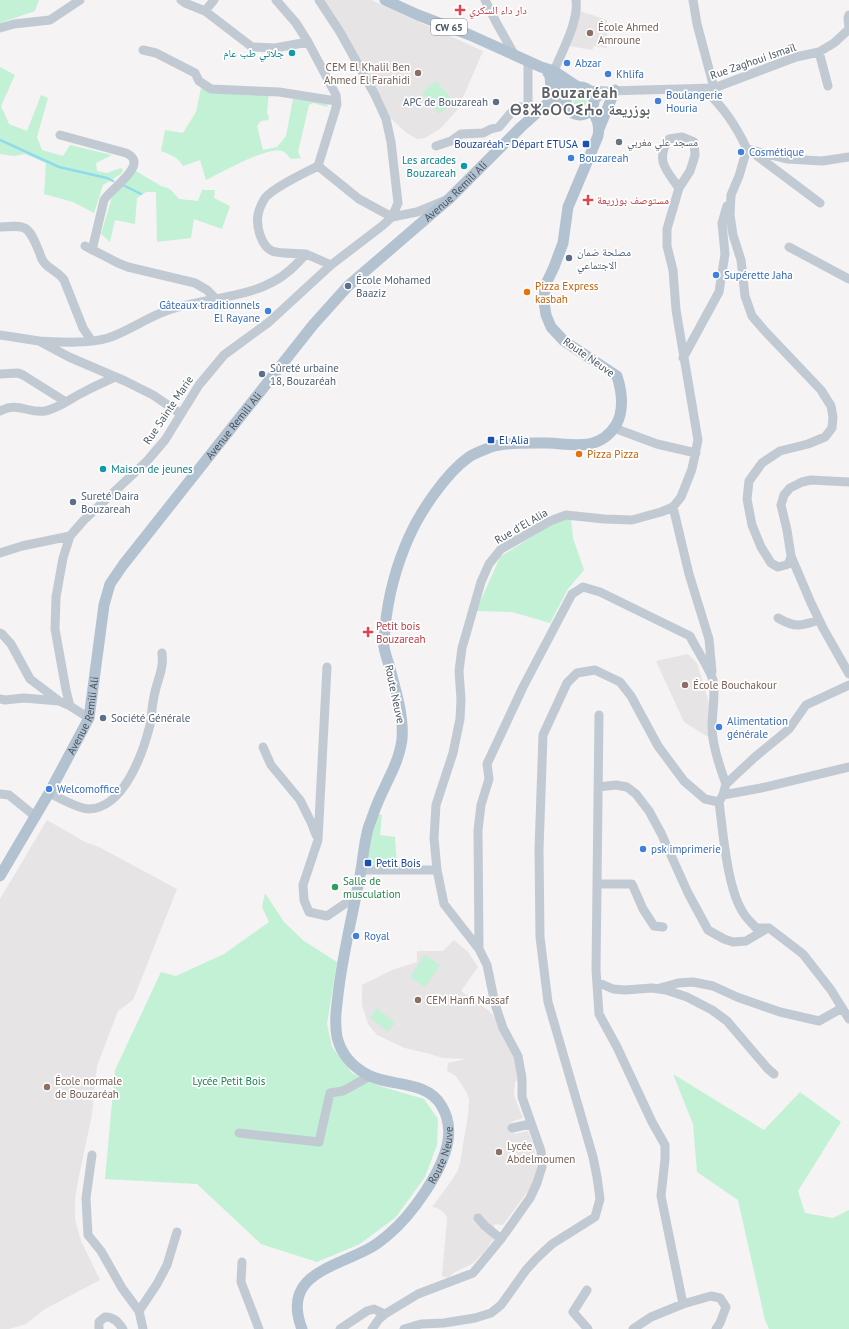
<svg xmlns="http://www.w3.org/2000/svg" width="849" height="1329" font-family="'PT Sans','Noto Naskh Arabic','Noto Sans Tifinagh',sans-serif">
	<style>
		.education { fill: #e6e4e5 }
		.green { fill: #c3f1d5 }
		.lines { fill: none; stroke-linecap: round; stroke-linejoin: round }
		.stream { stroke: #90daee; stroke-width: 2.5 }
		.minor { stroke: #c1cad2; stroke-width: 9 }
		.major { stroke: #b3c2d1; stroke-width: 11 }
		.health-dot { fill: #e0444e; stroke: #fff; stroke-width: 1.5 }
		.education-dot { fill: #8d6e63; stroke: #fff; stroke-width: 1.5 }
		.culture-dot { fill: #0f9aa8; stroke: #fff; stroke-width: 1.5 }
		.shop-dot { fill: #3f7fe0; stroke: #fff; stroke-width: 1.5 }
		.service-dot { fill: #5c6f8a; stroke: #fff; stroke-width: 1.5 }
		.worship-dot { fill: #6b7280; stroke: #fff; stroke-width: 1.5 }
		.transit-dot { fill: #1a4fb4; stroke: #fff; stroke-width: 1.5 }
		.food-dot { fill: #e8710a; stroke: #fff; stroke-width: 1.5 }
		.leisure-dot { fill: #2e9e5b; stroke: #fff; stroke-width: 1.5 }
		.labels { text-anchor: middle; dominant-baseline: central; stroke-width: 3.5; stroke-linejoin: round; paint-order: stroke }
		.shield { fill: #fff; stroke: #808990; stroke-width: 1 }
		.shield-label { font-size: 10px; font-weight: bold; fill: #4a5661 }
		.health-label { font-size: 11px; fill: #be3a42; stroke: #fff; text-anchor: start }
		.education-label { font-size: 11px; fill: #785e54; stroke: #fff; text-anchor: start }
		.culture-label { font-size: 11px; fill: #0d838f; stroke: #fff; text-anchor: end }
		.street-label { font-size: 11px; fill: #4a5661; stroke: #fff }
		.shop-label { font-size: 11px; fill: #366cbe; stroke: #fff; text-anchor: start }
		.service-label { font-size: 11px; fill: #4e5e75; stroke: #fff; text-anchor: start }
		.worship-label { font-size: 11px; fill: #5b616d; stroke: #fff; text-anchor: start }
		.transit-label { font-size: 11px; fill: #164399; stroke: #fff; text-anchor: start }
		.food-label { font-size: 11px; fill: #c56008; stroke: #fff; text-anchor: start }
		.leisure-label { font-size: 11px; fill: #27864d; stroke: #fff; text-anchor: start }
		.park-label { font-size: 11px; fill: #17864f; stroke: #fff }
		.district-label { font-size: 15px; font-weight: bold; letter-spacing: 1px; fill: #5f6368; stroke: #fff }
	</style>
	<rect width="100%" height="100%" fill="#f5f3f3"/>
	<path class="education" d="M319 0H371L483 51 458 109 441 128 425 138 417 139 408 134 380 109Z
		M580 11 607 20V48L594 46 592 50 569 46Z
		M688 654 697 663 710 706 708 737 684 722 656 661Z
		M47 820 85 842 99 847 177 889 133 1000 118 1011 97 1066 96 1074 92 1114 77 1186 75 1199V1219L81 1241 100 1280 45 1309 26 1324 9 1329H0V899Z
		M454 940 468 952 478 967 461 991 488 1010 507 1030 516 1059 518 1080 515 1082 514 1095 523 1118 511 1122 514 1134 528 1131 534 1147 537 1168 533 1184 503 1225 495 1224 493 1231 497 1234 485 1251 472 1264 455 1272 448 1278 442 1276 447 1220 446 1215 442 1211 437 1208 432 1207 452 1180 458 1170 460 1163 468 1115 469 1100 467 1093 456 1076 447 1071 448 1063 466 1059 443 1058 430 1054 405 1048 377 1035 368 1024 362 1005V985L392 970 417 962V951H443Z"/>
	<path class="green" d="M0 0H39L35 11 0 23Z
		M0 67 15 75 1 106 9 124 27 131 41 95 48 98 37 137 42 150 63 156 70 145 112 155 96 163 97 171 107 173 121 168 123 170 121 174 103 185 94 213 73 202 44 194 46 163 25 154 14 156 0 154Z
		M436 81 454 102 439 114 422 93Z
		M201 88 269 93 267 112 269 118 268 120 261 121 257 126 263 150 277 147 286 136 293 99 328 103 327 107 313 103 309 105 298 152 301 158 291 159C288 156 286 152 282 151 267 146 221 173 206 180L200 160 183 166C179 158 170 154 161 151L165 130 183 133 196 112Z
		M579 94 584 95 587 100 586 105 581 108 576 107 573 102 574 97Z
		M136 171 161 186 170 189 179 199 198 201 202 190H215L214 198 230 206 222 229 194 219 191 238 157 242 156 192H146L137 198 135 224 115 220 110 242 101 234 112 197Z
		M571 518 573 538 584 570 568 589 550 623 512 612 476 611 500 557 550 525Z
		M376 813 382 815 380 835 395 837 397 866H375L368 863 370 835Z
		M265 893 284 922 304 941 337 962 327 1024 332 1047 352 1073 383 1087 424 1099 438 1119 437 1145 425 1177 396 1217 360 1244 317 1262 261 1244 197 1184 105 1179 115 1070 161 972 176 976 224 954 269 922 262 907Z
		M425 955 440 965 425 987 410 977Z
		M377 1008 395 1023 388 1032 370 1018Z
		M673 1074 764 1130 800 1092 841 1122 798 1191 805 1213 833 1218 849 1210V1329H769L765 1320 738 1200 697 1172 693 1124Z"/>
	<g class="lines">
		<path class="stream" d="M0 140 59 167 107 178 113 181
			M125 186 141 194"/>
		<path class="minor" d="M181 0 185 3 205 11
			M214 0 205 11 252 47 275 48 308 42
			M276 0 296 23 308 42 336 95 337 104 335 111 318 166C305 173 274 187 265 198 262 203 259 209 258 215 256 226 261 246 272 251 280 254 296 253 306 254
			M485 0 496 22 514 54
			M693 0 697 24 714 88
			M849 15 848 18 849 29
			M0 28 14 24 50 20 80 0
			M143 50 156 53 195 73 199 81 211 89 279 92 336 101
			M819 52 828 86
			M554 71C562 51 579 21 576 0
			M704 89C724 108 735 124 747 149L739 176 731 195 730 215 733 235 741 260 745 296 752 316 764 330 821 390 831 406 833 417 832 428 825 437 808 444 780 451 762 463 749 481 747 499 752 525 761 547 771 563 778 567 786 565 789 563 791 556 787 530 781 505 784 495 790 488 802 482 811 480 849 482
			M588 90 608 91 714 88 796 57 819 52 834 43 849 29
			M594 100 608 91
			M60 135 126 153C151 164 110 189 104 200L92 250
			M436 146 451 141 461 134 483 133 491 129 499 127 516 107H526L528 104V61
			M747 149 787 159 822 161 849 157
			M752 152 820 203
			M318 166 359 199 392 217 398 203 391 142 386 119 375 95 340 32 319 0
			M0 227C26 225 28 225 38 249 40 253 41 258 43 261 48 269 59 272 64 280L83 328 91 340
			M85 246 118 263 128 267 195 283 207 290 215 298
			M789 247 849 279
			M0 335 39 341 69 357 125 381 153 395 181 414
			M39 341C60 342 88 344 108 338 129 331 146 318 166 311 206 296 255 300 289 271 295 266 300 260 306 254L331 265
			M683 358 719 292 725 254 722 223 727 206
			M0 374 18 373 23 375 66 402
			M0 411C18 401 28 414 45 411 60 408 71 398 84 392 94 386 105 382 115 377
			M614 428 657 444 696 453
			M673 507 689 574 709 639 712 672
			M0 553 22 546 70 536
			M791 556 811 603 823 628 849 674
			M778 618C795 628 801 626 819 620
			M0 633 2 634 11 644 30 679 59 701 70 706
			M327 667 318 840 303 885 304 900 309 912 327 916 355 897
			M849 685 806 705 789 729 755 757 726 784 723 795 719 802C723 831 727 890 744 914 747 919 752 923 756 928H769L803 954 831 990 849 1019
			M0 699 5 700 24 698 59 701
			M599 715 596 970 599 1014 617 1047 652 1122 665 1145V1159L661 1196 683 1304
			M89 718 70 706 66 690 55 629 56 597 63 558 70 536 84 520 147 461 165 440 199 385 224 355 269 322 331 265 382 226 392 217 417 212 444 201
			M263 747 271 765 300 800 311 822 316 835
			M598 787 616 785 627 787 636 794 649 811 661 833 688 893 708 930 724 939 733 942 746 941 768 928
			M49 793C60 798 78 809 89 809 124 808 143 753 150 725 152 714 152 703 155 692 157 683 161 674 162 665 163 661 162 657 162 653
			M0 794 9 795 36 817
			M723 795 761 788 849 767
			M361 870H437
			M597 884H632L643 909 654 926 663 927
			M479 949 478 830 481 805 489 779 487 764 523 687 572 594 583 587 600 592 690 636C697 651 708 665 713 680 716 695 712 712 712 727 712 743 720 768 726 784
			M597 982 613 989 625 990 652 988 666 990 687 997 712 1010 727 1021 768 1069 774 1074
			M660 988 678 983 693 982 713 986 737 997 780 1012 819 1021 842 1008
			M512 1128 530 1124
			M239 1133 319 1142 330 1093 343 1091 370 1076
			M92 1155 86 1198 88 1235 101 1251 122 1288 139 1311 143 1329
			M478 1218 485 1226 501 1239
			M242 1262 241 1282 259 1329
			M587 1290 573 1312 588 1329
			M139 1311 157 1284 167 1265 177 1232
			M99 1329V1322L105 1317C114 1317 118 1322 123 1329
			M340 1329 367 1311 374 1309 385 1314
			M372 1329 379 1319 385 1314 418 1294 473 1273 501 1239 530 1198 537 1183 542 1167 541 1151 522 1097V1078L518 1056 503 1028 495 1004 487 965 479 949 444 904 437 870 434 838 436 805 453 753 460 719 461 699 459 671 462 648 481 582 489 564 501 549 550 521 566 515 604 519 632 520 661 512 673 507 681 497 692 469 698 440 676 310 673 270 667 246V229L679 188 690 171 693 162 695 155 694 142 682 137 669 139C655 160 666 170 679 188
			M404 1329 421 1324 444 1323 475 1318 491 1313 501 1305 526 1270 536 1259 552 1244 595 1217 600 1199 597 1177 593 1157 548 1002 540 937 539 850 543 735 567 683 577 673 595 670 620 682 631 696 658 746 684 781 705 799 719 802
			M633 1329 651 1317 683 1304 711 1296 720 1298 726 1307 720 1323 716 1329"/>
		<g class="major">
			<path d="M385 0 418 15 470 35 541 67 554 71 578 87"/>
			<path d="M548 73 567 94"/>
			<circle cx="580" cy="101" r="14"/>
			<path d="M548 103 551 89 550 75"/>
			<path d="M599 129 615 90"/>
			<path id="s1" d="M0 876 49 793 89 718 104 605 110 584 123 565 313 325 348 286 450 198 521 127 548 103 557 99 566 98"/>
			<path id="s2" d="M302 1329C281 1275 333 1268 368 1249 375 1246 382 1240 388 1235 412 1215 443 1171 448 1141 450 1128 448 1116 441 1105 426 1080 391 1087 368 1075 353 1067 341 1054 337 1037 334 1020 337 1004 339 987 344 948 354 909 361 870 363 858 364 845 367 833 368 827 371 821 373 815 381 789 399 766 402 739 404 715 395 688 389 665 387 659 385 653 384 647 383 641 385 634 385 628 388 597 396 566 409 537 420 512 446 473 469 457 475 453 484 450 491 447 505 442 533 443 548 443 573 444 599 452 616 425 624 411 622 392 617 376L564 341 551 327 546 315 544 302 545 286 554 267 563 243 568 207 598 136C600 125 597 118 591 110"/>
		</g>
	</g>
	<g class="health-dot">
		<path d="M458 4h4v4h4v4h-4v4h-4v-4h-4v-4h4z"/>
		<path d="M586 194h4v4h4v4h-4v4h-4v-4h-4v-4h4z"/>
		<path d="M366 626h4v4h4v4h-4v4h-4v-4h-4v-4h4z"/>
	</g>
	<g class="education-dot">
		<circle cx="590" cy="33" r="4"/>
		<circle cx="418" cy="73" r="4"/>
		<circle cx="685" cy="685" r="4"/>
		<circle cx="418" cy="1000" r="4"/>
		<circle cx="47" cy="1087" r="4"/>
		<circle cx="499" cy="1152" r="4"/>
	</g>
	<g class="culture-dot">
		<circle cx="292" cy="53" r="4"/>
		<circle cx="464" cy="166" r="4"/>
		<circle cx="103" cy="469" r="4"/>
	</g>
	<g class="shop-dot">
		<circle cx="567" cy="63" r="4"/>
		<circle cx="608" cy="74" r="4"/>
		<circle cx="658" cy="101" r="4"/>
		<circle cx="741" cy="152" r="4"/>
		<circle cx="571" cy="158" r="4"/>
		<circle cx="716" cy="275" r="4"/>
		<circle cx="268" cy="311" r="4"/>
		<circle cx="719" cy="727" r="4"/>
		<circle cx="49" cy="789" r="4"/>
		<circle cx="643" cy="849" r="4"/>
		<circle cx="356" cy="936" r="4"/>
	</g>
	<g class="service-dot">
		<circle cx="496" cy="102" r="4"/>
		<circle cx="569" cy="258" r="4"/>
		<circle cx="348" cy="286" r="4"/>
		<circle cx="262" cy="374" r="4"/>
		<circle cx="73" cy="502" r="4"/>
		<circle cx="103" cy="718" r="4"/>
	</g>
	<circle class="worship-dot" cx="619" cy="142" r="4"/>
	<g class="transit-dot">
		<rect x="582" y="140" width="8" height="8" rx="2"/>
		<rect x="487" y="436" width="8" height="8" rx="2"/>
		<rect x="364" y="859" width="8" height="8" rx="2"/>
	</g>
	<g class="food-dot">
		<circle cx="527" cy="292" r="4"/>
		<circle cx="579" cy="454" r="4"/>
	</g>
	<circle class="leisure-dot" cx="335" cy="887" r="4"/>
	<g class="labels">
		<rect class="shield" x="431" y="19" width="36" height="16" rx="3"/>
		<g class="shield-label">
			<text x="449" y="27">CW 65</text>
		</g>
		<g class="health-label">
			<text x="469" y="10">دار داء السكري</text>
			<text x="597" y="200">مستوصف بوزريعة</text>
			<text x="376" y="626">Petit bois<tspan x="376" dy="13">Bouzareah</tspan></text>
		</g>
		<g class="education-label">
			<text x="598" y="27">École Ahmed<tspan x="598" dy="13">Amroune</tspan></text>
			<text x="410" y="67" text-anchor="end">CEM El Khalil Ben<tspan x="410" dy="13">Ahmed El Farahidi</tspan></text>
			<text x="693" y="685">École Bouchakour</text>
			<text x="426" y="1000">CEM Hanfi Nassaf</text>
			<text x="55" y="1081">École normale<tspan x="55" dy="13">de Bouzaréah</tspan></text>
			<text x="507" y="1146">Lycée<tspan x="507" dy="13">Abdelmoumen</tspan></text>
		</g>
		<g class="culture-label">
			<text x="284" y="53">جلاتي طب عام</text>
			<text x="456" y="160">Les arcades<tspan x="456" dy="13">Bouzareah</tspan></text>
			<text x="111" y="469" text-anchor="start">Maison de jeunes</text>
		</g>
		<g class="street-label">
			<text transform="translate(753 61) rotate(-19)">Rue Zaghoui Ismaïl</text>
			<text stroke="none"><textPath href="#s1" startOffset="842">Avenue Remili Ali</textPath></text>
			<text transform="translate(589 357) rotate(35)">Route Neuve</text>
			<text transform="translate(168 410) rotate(-56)">Rue Sainte Marie</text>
			<text stroke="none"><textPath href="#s1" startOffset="518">Avenue Remili Ali</textPath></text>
			<text transform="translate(521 526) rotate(-30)">Rue d'El Alia</text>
			<text transform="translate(395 694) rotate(78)">Route Neuve</text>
			<text stroke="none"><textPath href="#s1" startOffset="182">Avenue Remili Ali</textPath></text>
			<text stroke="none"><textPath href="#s2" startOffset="242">Route Neuve</textPath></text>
		</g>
		<g class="shop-label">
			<text x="575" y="63">Abzar</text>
			<text x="616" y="74">Khlifa</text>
			<text x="666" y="95">Boulangerie<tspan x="666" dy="13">Houria</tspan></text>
			<text x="749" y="152">Cosmétique</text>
			<text x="579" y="158">Bouzareah</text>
			<text x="724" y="275">Supérette Jaha</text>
			<text x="260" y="305" text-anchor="end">Gâteaux traditionnels<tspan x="260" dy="13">El Rayane</tspan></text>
			<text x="727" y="721">Alimentation<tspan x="727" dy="13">générale</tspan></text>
			<text x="57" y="789">Welcomoffice</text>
			<text x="651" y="849">psk imprimerie</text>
			<text x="364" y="936">Royal</text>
		</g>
		<g class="service-label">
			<text x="488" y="102" text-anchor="end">APC de Bouzareah</text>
			<text x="577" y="252">مصلحة ضمان<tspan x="577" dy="13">الاجتماعي</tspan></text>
			<text x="356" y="280">École Mohamed<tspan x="356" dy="13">Baaziz</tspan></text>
			<text x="270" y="368">Sûreté urbaine<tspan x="270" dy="13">18, Bouzaréah</tspan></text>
			<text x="81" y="496">Sureté Daira<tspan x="81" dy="13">Bouzareah</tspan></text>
			<text x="111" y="718">Société Générale</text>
		</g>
		<g class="worship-label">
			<text x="627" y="142">مسجد علي مغربي</text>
		</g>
		<g class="transit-label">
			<text x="578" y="144" text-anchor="end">Bouzaréah - Départ ETUSA</text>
			<text x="499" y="440">El Alia</text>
			<text x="376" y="863">Petit Bois</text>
		</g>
		<g class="food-label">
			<text x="535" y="286">Pizza Express<tspan x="535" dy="13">kasbah</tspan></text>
			<text x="587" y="454">Pizza Pizza</text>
		</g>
		<g class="leisure-label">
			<text x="343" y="881">Salle de<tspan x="343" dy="13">musculation</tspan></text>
		</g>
		<g class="park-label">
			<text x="229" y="1081">Lycée Petit Bois</text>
		</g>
		<g class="district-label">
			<text x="580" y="92">Bouzaréah<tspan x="580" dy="17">ⴱⵓⵣⴰⵔⵔⵉⵄⴰ بوزريعة</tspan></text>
		</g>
	</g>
</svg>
